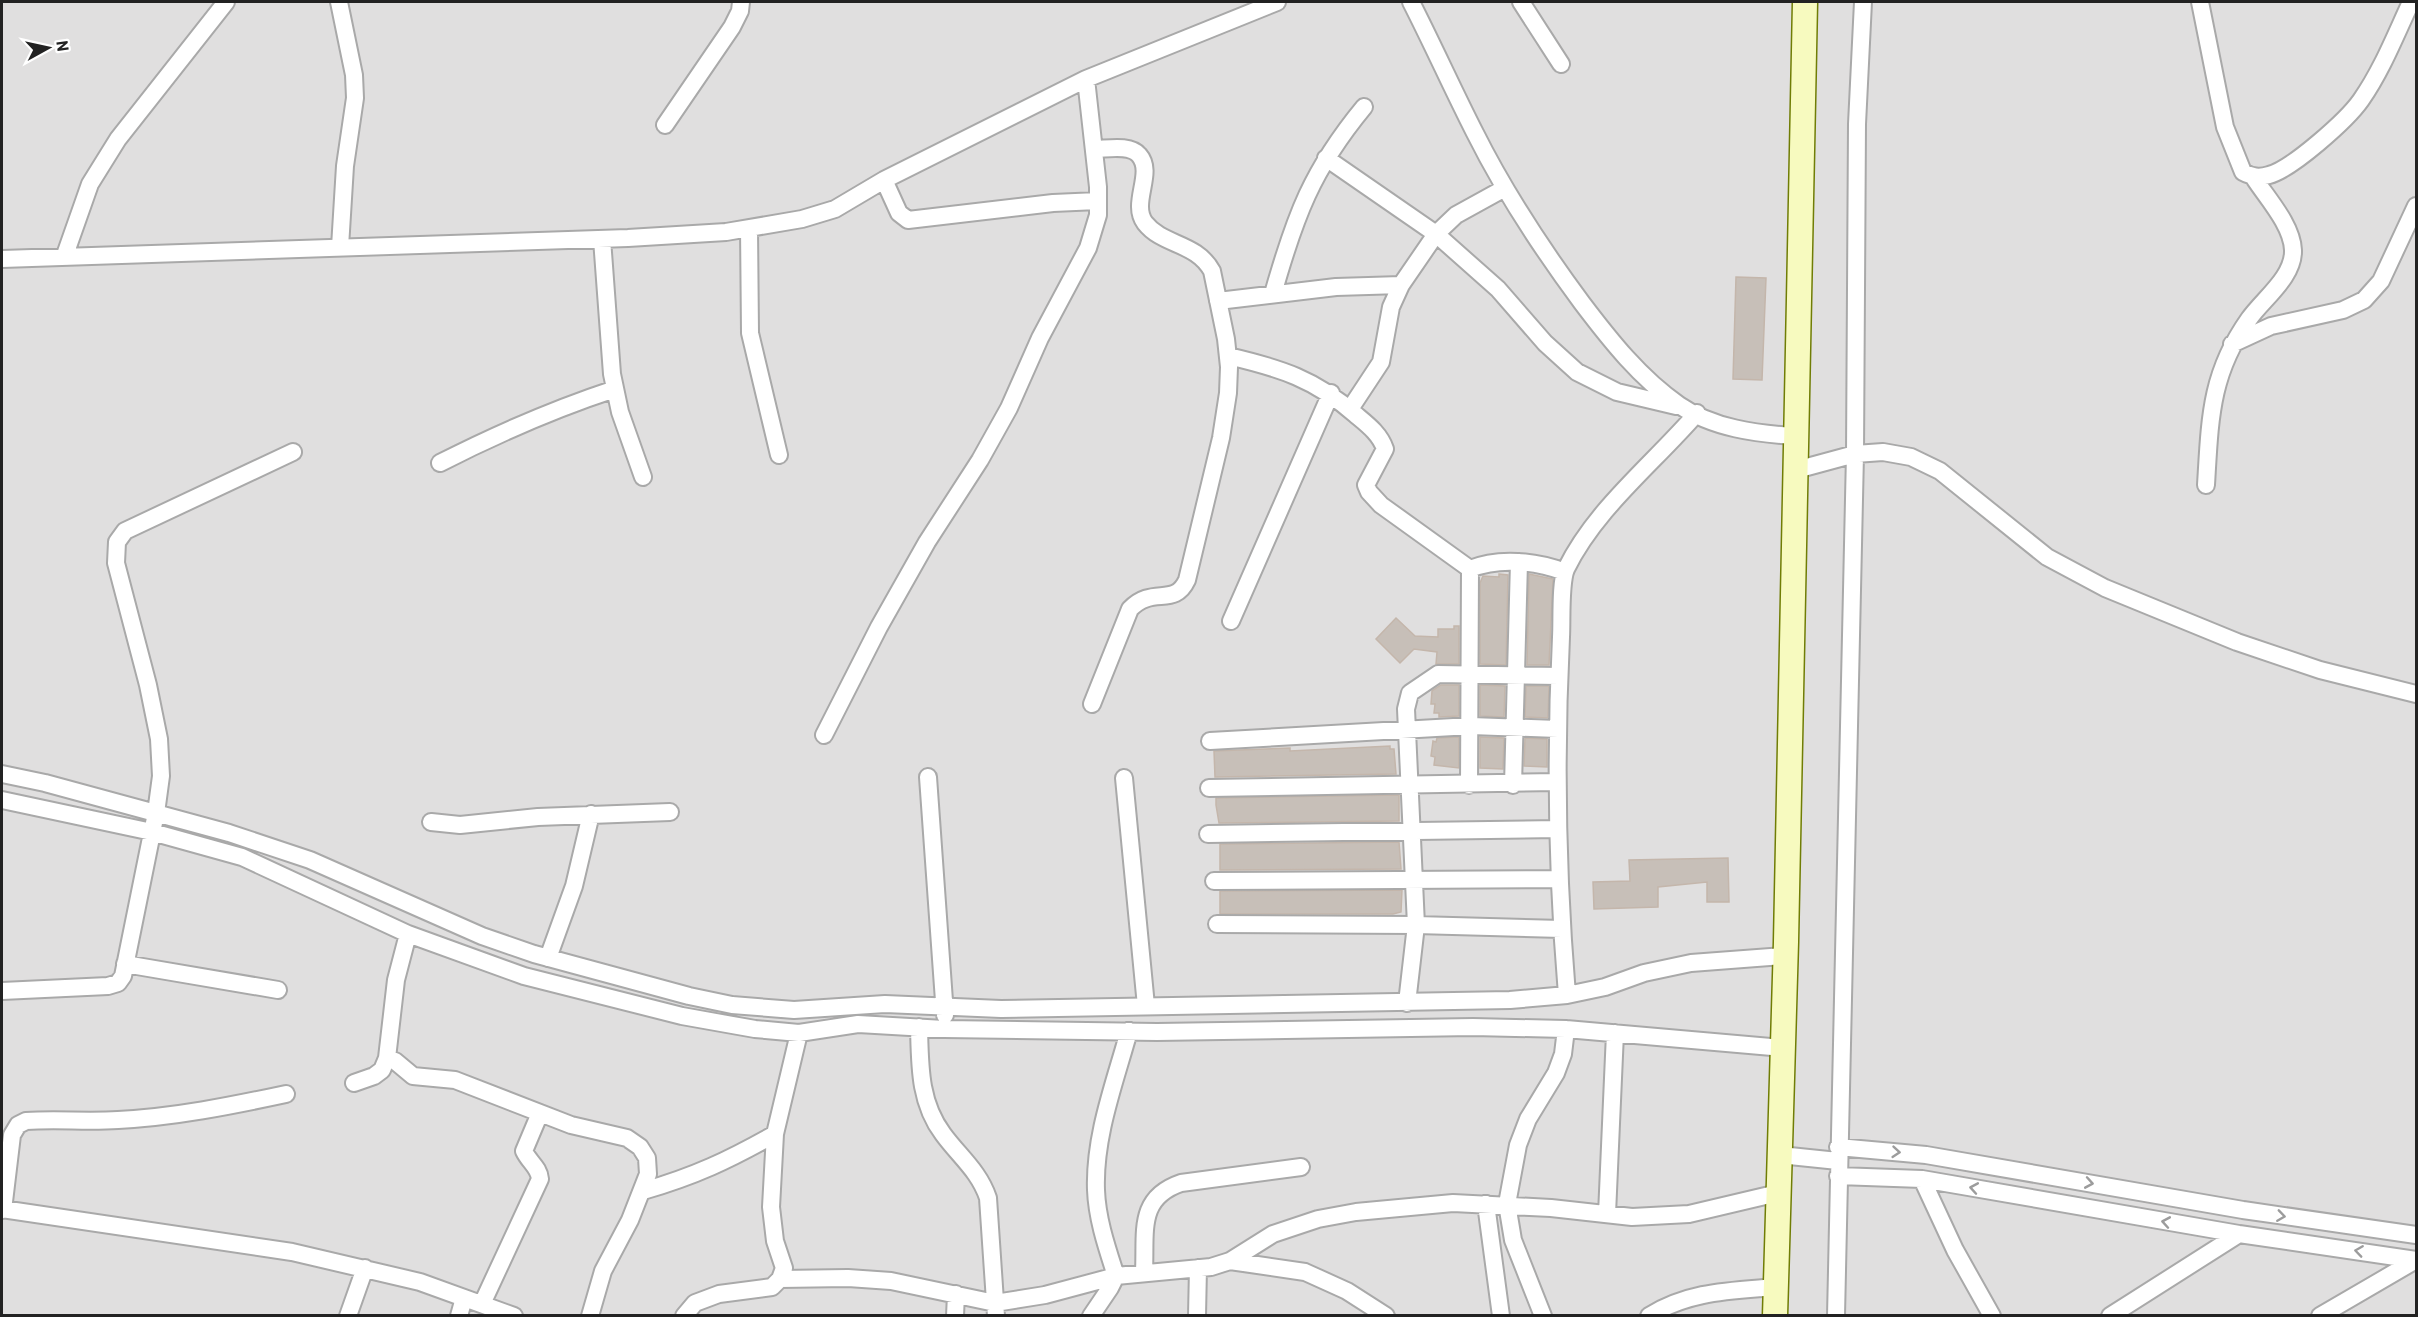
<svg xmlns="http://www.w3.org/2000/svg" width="2418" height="1317" font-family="Barlow,sans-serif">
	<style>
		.residential { fill: #e0dfdf }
		.building { fill: #c7bfb8; stroke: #c4b6ab; stroke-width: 1.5 }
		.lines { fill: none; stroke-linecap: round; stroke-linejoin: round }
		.street-casing { stroke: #a9a9a9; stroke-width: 20 }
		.secondary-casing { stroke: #707d05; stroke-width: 27 }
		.street { stroke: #fff; stroke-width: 16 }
		.secondary { stroke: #f7fabf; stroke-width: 24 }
		.oneway { stroke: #9c9c9c }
	</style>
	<rect width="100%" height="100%" fill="#f2efe9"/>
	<path class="residential" d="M2 2H2416V1315H2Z"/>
	<path class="building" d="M1736 277 1766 278 1762 380 1733 379Z
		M1499 574 1508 575 1506 665 1480 664V583L1483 576 1499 577Z
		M1529 574 1553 579 1549 665H1527Z
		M1396 618 1415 636 1438 637V629H1454V626H1459V664H1436L1437 652 1414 649 1400 663 1376 639Z
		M1441 685H1459V716L1439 717V713H1434L1435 704H1431L1432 691Z
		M1480 685 1505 686 1504 717 1480 716Z
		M1526 686H1549L1548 718 1525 717Z
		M1459 737V768L1434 765 1435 757 1431 756 1433 741 1436 742 1437 738Z
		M1480 737 1504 738 1503 769 1480 768Z
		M1525 738 1547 739V767L1524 766Z
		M1390 746V749H1394L1396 774 1215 777 1214 751 1290 748V751Z
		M1399 795V821L1219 823 1216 805V798Z
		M1399 842 1401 869 1220 870V844Z
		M1728 858 1729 902H1707V882L1658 887V907L1594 909 1593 882 1630 881 1629 860Z
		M1402 890 1401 912 1393 914H1220V891Z"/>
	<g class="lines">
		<defs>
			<path id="street" d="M339 2 354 75 355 98 345 166 340 247
				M1411 2C1433 45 1453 90 1475 133 1505 193 1542 249 1582 303 1610 340 1640 378 1679 405 1712 428 1757 434 1796 436
				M1521 2 1561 64
				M2200 2 2225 127 2243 172C2252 177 2259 178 2269 175 2292 169 2347 120 2361 100 2382 70 2396 34 2411 2
				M665 125 732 27 740 11 741 2
				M1326 158 1436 234 1498 289 1545 343 1577 372 1617 392 1676 406
				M884 180 899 213 908 220 1053 203 1098 201
				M749 228 750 333 779 455
				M602 239 612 374 620 412 643 477
				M65 255 90 184 118 139 226 2
				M2 259 628 238 726 232 802 219 835 209 884 180 1086 79 1277 2
				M1273 294C1295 216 1312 170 1364 107
				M1218 301 1336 287 1401 285
				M2232 344 2271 326 2343 310 2364 300 2381 281 2416 206
				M1228 356C1280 368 1315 379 1356 415 1368 425 1380 434 1385 449L1366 485 1369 492 1381 505 1470 569
				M1350 409 1381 362 1391 307 1401 285 1436 234 1456 215 1505 188
				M440 463C497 434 554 409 615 389
				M1796 470 1855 454 1883 452 1911 457 1940 471 2047 557 2105 588 2237 642 2320 670 2416 694
				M2206 485C2210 419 2210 374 2249 319 2263 299 2294 277 2293 250 2292 225 2267 198 2254 178
				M1231 621 1331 393
				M1092 704 1130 609C1153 585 1174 608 1187 580L1221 438 1228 393 1229 367 1226 339 1212 271C1196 242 1163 246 1145 223 1130 203 1155 173 1139 155 1130 144 1107 149 1094 149
				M824 735 879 627 927 542 980 460 1009 408 1040 338 1088 248 1098 215V187L1086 79
				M1210 741 1471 726 1558 729
				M2 774 45 783 229 833 310 860 482 936 534 954 689 996 732 1005 794 1010 885 1004 1001 1009 1510 1000 1567 995 1605 987 1644 973 1691 963 1784 956
				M928 777 945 1015
				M1124 778 1146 1006
				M1469 785 1470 569C1499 557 1536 561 1565 572
				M1513 785 1519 562
				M1209 788 1557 782
				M2 800 152 832 242 857 408 934 524 976 682 1016 755 1029 799 1033 858 1024 944 1029 1157 1032 1473 1027 1566 1029 1782 1048
				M431 822 460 825 538 817 670 812
				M1208 834 1558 829
				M1214 881 1558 879
				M1217 924 1416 925 1562 929
				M548 958 574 886 591 814
				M125 964 278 990
				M2 991 108 986 118 983 123 976 156 813 161 776 159 739 148 685 116 563 117 542 125 531 293 452
				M1567 995C1557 875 1555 757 1561 637 1562 620 1560 583 1566 569 1596 508 1653 464 1697 413
				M1407 1003 1416 925 1406 709 1410 693 1438 674 1559 676
				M919 1027C920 1065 919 1102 943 1134 959 1156 979 1171 988 1198L996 1316
				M387 1058 395 1061 413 1076 455 1080 571 1125 627 1138 640 1147 647 1158 648 1174 630 1220 603 1271 590 1316
				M354 1083 374 1076 382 1070 387 1058 396 980 408 934
				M1838 1147 1926 1155 2243 1210 2416 1235
				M1780 1155 1838 1161
				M1838 1176 1922 1179 2239 1234 2416 1260
				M1922 1179 1955 1250 1992 1316
				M643 1191C695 1176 729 1160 775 1134
				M1486 1204 1501 1316
				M2 1209 292 1252 420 1282 514 1316
				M3 1210 12 1135 18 1125 26 1121C57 1119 87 1122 118 1120 175 1117 230 1106 286 1094
				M1607 1214 1615 1033
				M1230 1261 1305 1272 1347 1291 1386 1316
				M1144 1271C1146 1232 1137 1198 1181 1183L1301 1167
				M780 1279 848 1278 891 1281 995 1303 1045 1295 1116 1276 1211 1267 1230 1261 1273 1234 1318 1219 1356 1212 1453 1203 1551 1208 1632 1217 1689 1214 1778 1193
				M482 1304 540 1179C539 1167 529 1162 524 1151L540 1113
				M348 1316 365 1268
				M459 1316 464 1298
				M684 1316 695 1303 719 1294 772 1287 780 1279 784 1268 775 1241 771 1207 775 1134 799 1033
				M955 1316 956 1294
				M1091 1316 1110 1288 1116 1276C1107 1248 1097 1219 1096 1190 1094 1136 1115 1082 1129 1031
				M1197 1316 1198 1268
				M1543 1316 1513 1240 1507 1204 1518 1145 1528 1119 1556 1073 1563 1054 1566 1029
				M1649 1316C1689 1291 1730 1291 1776 1287
				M1836 1316 1855 454 1857 124 1863 2
				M2110 1316 2239 1234
				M2320 1316 2416 1260"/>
			<path id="secondary" d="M1775 1316 1786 942 1805 2"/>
		</defs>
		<use href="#street" class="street-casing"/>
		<use href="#secondary" class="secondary-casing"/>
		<use href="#street" class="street"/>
		<use href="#secondary" class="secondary"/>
	</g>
	<defs><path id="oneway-chevron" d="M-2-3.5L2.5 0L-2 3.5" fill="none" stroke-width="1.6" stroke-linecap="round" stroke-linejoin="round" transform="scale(1.5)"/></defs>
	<g class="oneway">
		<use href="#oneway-chevron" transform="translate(1896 1152) rotate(5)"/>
		<use href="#oneway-chevron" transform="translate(2089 1183) rotate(10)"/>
		<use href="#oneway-chevron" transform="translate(1974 1188) rotate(-170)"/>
		<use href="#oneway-chevron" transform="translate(2281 1216) rotate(8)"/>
		<use href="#oneway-chevron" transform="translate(2166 1222) rotate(-170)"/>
		<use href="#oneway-chevron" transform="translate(2359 1251) rotate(-172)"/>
	</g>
	<rect width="2418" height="1317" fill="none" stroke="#222222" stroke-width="6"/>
	<g transform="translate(48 48) rotate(82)" stroke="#ffffff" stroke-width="4.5" paint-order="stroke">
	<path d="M0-4.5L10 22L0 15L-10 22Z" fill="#222222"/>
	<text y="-9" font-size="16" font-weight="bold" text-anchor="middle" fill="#222222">N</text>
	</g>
</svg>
